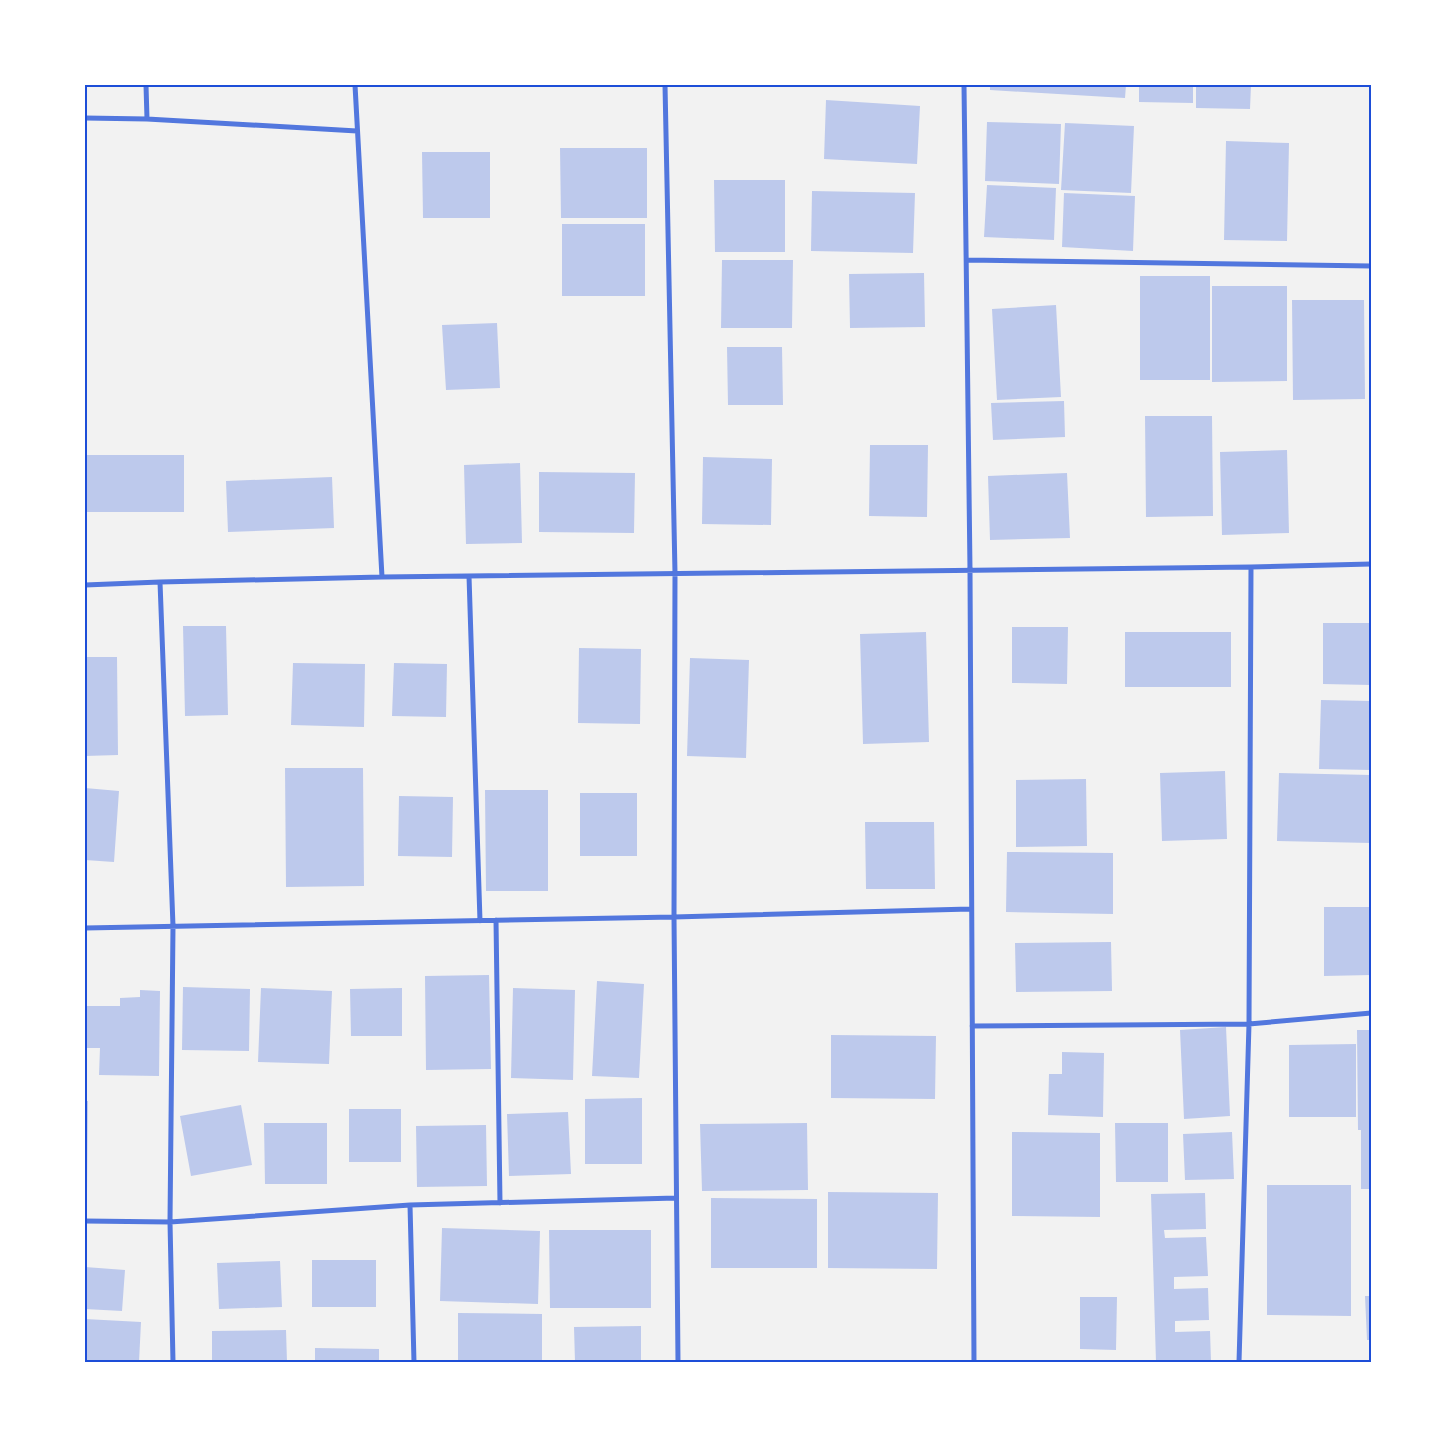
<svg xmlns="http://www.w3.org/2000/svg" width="1456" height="1447" font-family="'Golos Text',sans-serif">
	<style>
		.building { fill: #bdc9ec }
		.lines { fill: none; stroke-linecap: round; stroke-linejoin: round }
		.minor { stroke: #5277de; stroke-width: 5 }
		.neatline { fill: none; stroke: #1d4ed8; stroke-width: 2 }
	</style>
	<rect width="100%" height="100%" fill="#f2f2f2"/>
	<path class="building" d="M990 85H1126L1125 98 990 90Z
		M1139 85H1193V103L1139 102Z
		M1196 85H1251L1250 109 1196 108Z
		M826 100 920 106 917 164 824 159Z
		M987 122 1061 124 1059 184 985 181Z
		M1065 123 1134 126 1131 193 1061 190Z
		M1226 141 1289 143 1287 241 1224 240Z
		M560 148H647V218H561Z
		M422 152H490V218H423Z
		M714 180H785V252H715Z
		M987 185 1056 188 1054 240 984 237Z
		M812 191 915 193 913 253 811 251Z
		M1064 193 1135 196 1133 251 1062 247Z
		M562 224H645V296H562Z
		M722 260H793L792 328H721Z
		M924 273 925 327 850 328 849 274Z
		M1140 276H1210V380H1140Z
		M1212 286H1287V381L1212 382Z
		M1292 300H1364L1365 399 1293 400Z
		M1056 305 1061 397 997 400 992 309Z
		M497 323 500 388 446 390 442 325Z
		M727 347H782L783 405H728Z
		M1064 401 1065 437 993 440 991 403Z
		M1145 416H1212L1213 516 1146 517Z
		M870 445H928L927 517 869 516Z
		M1287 450 1289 533 1222 535 1220 452Z
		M85 455H184V512H85Z
		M703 457 772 459 771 525 702 524Z
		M520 463 522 543 466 544 464 465Z
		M539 472 635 473 634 533 539 532Z
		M1067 473 1070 538 990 540 988 476Z
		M332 477 334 528 228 532 226 481Z
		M1323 623H1371V685L1323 684Z
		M183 626H226L228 715 185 716Z
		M1012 627H1068L1067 684 1012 683Z
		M926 632 929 742 863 744 860 634Z
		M1125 632H1231V687H1125Z
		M579 648 641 649 640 724 578 723Z
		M85 657H117L118 755 85 756Z
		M690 658 749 660 746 758 687 756Z
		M293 663 365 664 364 727 291 725Z
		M394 663 447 664 446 717 392 716Z
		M1321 700 1371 701V770L1319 769Z
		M285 768H363L364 886 286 887Z
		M1225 771 1227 839 1162 841 1160 773Z
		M1279 773 1371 775V843L1277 841Z
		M1086 779 1087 846 1016 847V780Z
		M85 788 119 791 114 862 85 860Z
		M485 790H548V891H486Z
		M580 793H637V856H580Z
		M399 796 453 797 452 857 398 856Z
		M865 822H934L935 889H866Z
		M1007 852 1113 853V914L1006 912Z
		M1324 907H1371V975L1324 976Z
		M1111 942 1112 991 1016 992 1015 943Z
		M489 975 491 1069 426 1070 425 976Z
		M597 981 644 984 639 1078 592 1076Z
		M183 987 250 989 249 1051 182 1050Z
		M261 988 332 991 329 1064 258 1062Z
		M402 988V1036H351L350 989Z
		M513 988 575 990 573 1080 511 1078Z
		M140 990 160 991 159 1076 99 1075 100 1048H85V1006H120V998L140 997Z
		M1226 1027 1230 1116 1184 1119 1180 1030Z
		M1357 1030H1371V1189H1361V1130H1358Z
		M831 1035 936 1036 935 1099 831 1098Z
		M1356 1044V1117H1289V1045Z
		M1062 1052 1104 1053 1103 1117 1048 1115 1049 1074H1062Z
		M642 1098V1164H585V1099Z
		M85 1101H88L87 1192H85Z
		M241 1105 252 1165 191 1176 180 1116Z
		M349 1109H401V1162H349Z
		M568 1112 571 1174 509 1176 507 1114Z
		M264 1123H327V1184H265Z
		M807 1123 808 1190 702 1191 700 1124Z
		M1115 1123H1168V1182H1116Z
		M486 1125 487 1186 417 1187 416 1126Z
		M1012 1132 1100 1133V1217L1012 1216Z
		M1232 1132 1234 1179 1185 1180 1183 1134Z
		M1267 1185H1351V1316L1267 1315Z
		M828 1192 938 1193 937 1269 828 1268Z
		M1205 1193 1206 1229 1164 1230 1165 1238 1206 1237 1208 1276 1174 1277V1289L1208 1288 1209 1320 1175 1321V1332L1210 1331 1211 1362H1156L1151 1194Z
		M711 1198 817 1199V1268H711Z
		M442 1228 540 1231 538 1304 440 1301Z
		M549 1230H651V1308H550Z
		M312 1260H376V1307H312Z
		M280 1261 282 1307 219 1309 217 1263Z
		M85 1267 125 1270 122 1311 85 1309Z
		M1365 1296H1371V1340H1367Z
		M1080 1297H1117L1116 1350 1080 1349Z
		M458 1313 542 1314V1362H458Z
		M85 1319 141 1322 139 1362H85Z
		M641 1326V1362H575L574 1327Z
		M286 1330 287 1362H212V1331Z
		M315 1348 379 1349V1362H315Z"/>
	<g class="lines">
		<path class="minor" d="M146 85 147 119
			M355 85 382 577
			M665 85 675 573 674 917 678 1362
			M964 85 970 570 974 1362
			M85 118 147 119 357 131
			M967 260 1371 266
			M469 576 480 921
			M160 582 173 926 170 1222 173 1362
			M85 585 160 582 382 577 1251 567 1371 564
			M496 920 500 1203
			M85 928 674 917 970 909
			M972 1026 1249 1024 1371 1013
			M410 1205 414 1362
			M85 1221 170 1222 410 1205 676 1198
			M1239 1362 1249 1024 1251 567"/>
	</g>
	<rect width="1456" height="1447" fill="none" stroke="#ffffff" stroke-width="172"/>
	<rect x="86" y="86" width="1284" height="1275" class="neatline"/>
</svg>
